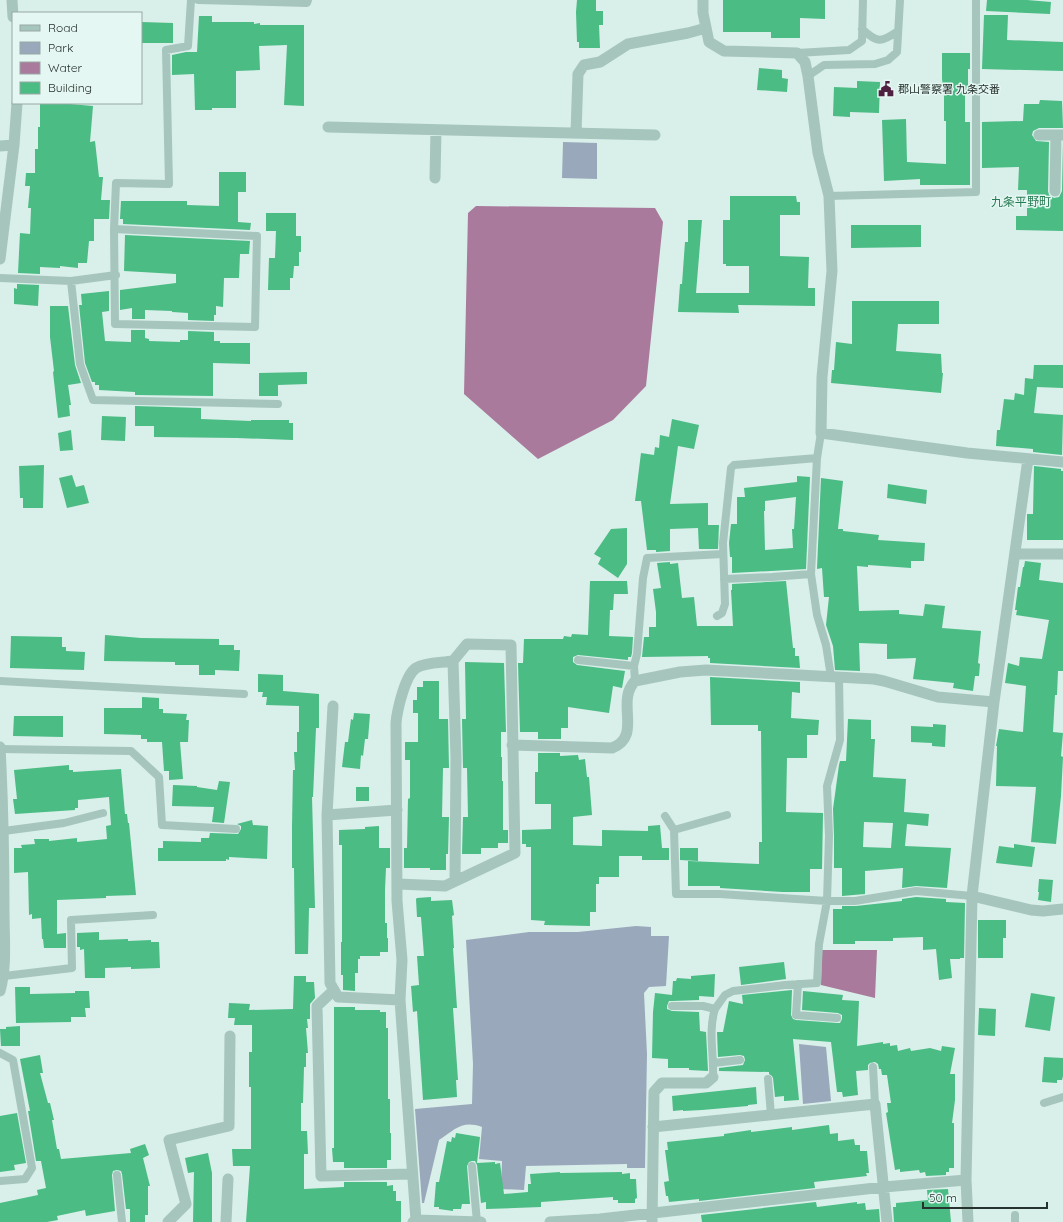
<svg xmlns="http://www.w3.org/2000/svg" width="1063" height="1222" font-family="Quicksand,'Noto Sans JP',sans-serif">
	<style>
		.green { fill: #9aa8bc }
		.water { fill: #a97a9b }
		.building { fill: #4abc84; fill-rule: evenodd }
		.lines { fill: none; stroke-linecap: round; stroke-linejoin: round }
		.service { stroke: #a6c5bd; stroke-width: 8 }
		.minor { stroke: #a6c5bd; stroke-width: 11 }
		.labels { text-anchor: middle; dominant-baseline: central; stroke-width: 3; stroke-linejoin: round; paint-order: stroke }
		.poi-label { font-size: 11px; fill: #26322d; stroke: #e5f7f3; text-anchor: start }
		.neighbourhood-label { font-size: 12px; fill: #267a51; stroke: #e5f7f3 }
	</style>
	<rect width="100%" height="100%" fill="#d9efea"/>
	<path class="green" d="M563 142 597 143V179L562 178Z
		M636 926 651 927V936H669L666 986 649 987 644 993 647 1054 645 1168H627V1164L526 1166 524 1190 501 1189 502 1161 479 1159 482 1127C462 1120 456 1129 439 1140L424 1203H422L415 1109 472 1104 473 1064 466 940 529 932H578Z
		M799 1044 826 1047 831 1101 803 1104Z"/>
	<path class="water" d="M476 206 655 208 663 222 646 386 613 420 538 459 464 394 468 213Z
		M822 950H877L875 998 821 985Z"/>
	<path class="building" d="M577 0H596V11H603V25H599L600 48H579V42H577L576 12Z
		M723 0H825V19L800 18V38H771V32H723Z
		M987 0H1027L1051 2 1050 14 986 11Z
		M984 15H1008L1007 40 1063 42V71L982 69Z
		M199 16H212V22H254V24L260 23V25H304V106L284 105 287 45 259 46 260 70 236 71V108H212V110H195L194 74 172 75V55L186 52H197Z
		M141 22 173 23V43H141Z
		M942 53H970V69H968V94H965V122H970V185H920V179L884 181 882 120 906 119 907 162 946 164V121H944V94L942 79Z
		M759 68 782 70V78L788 79 787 92 757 90Z
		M857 81 880 82 879 113 850 112V117L833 116 834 87 857 88Z
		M1040 100 1062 101 1063 128H1039L1033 131 1032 135 1036 141 1049 142 1048 191 1049 195 1054 198 1059 197 1062 191 1063 142V231L1016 230V216H1027V190H1018L1019 167 982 168V122L1023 121 1024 104H1039Z
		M40 103H59L93 106 90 142 95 141 99 177H103L101 200H110L109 219H94V241H89L87 263H78V268L60 266V268L40 267V274L18 273 20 233 30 234 31 208H28L30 186H25L26 173H35V149H38V127H40Z
		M219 172H246V192H238V222L251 223 250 230 123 224V219H120L121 201H187V205L219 206Z
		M730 196H796L797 202H800V215H780V256L809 257 808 288H815V306L738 305 739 313 678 312 680 284H682L685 242H688V220H702L696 293H749V266H726V264H723V220H730Z
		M266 213H296V236H301V252H299V266H294L293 278H290V290H268L269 258H275L276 231H266Z
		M851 225H921V247L851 248Z
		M125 235 250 241 249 254H240L239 278H224L223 307 216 306V315H214V321L188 320V313L172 312V311L145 310V319H132V308L120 310V290L176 283V274L124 271Z
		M17 284 39 285 38 306 14 304V288L17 289Z
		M109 291V311L102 312 105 341 131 342V330H145V338L149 339V341L180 342V340H188V331L214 332V341H220V343H250V364L213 363V396L135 395V392L99 390V385H95V382H92L85 363 79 305H82L81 294Z
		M852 301H939V324H898L896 351 941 354 942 373H943L941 393 831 383 832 370H834L836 342 852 344Z
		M50 306H68L75 365 81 383 68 385 71 405H69L70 416 58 418 53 372 54 371 50 337Z
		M1034 365H1063V388L1037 387 1034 413 1063 415 1062 455 1033 452V449L996 446 997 430H1000L1004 399 1014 400 1015 393 1024 395 1025 378 1033 379Z
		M307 372V384L278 385V396H259V373Z
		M135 406 201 408V419L251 421V420H289V423H293V440L237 438 154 437V426H135Z
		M102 416 126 417 125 441 101 440Z
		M672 419 699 425 694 449 678 446 670 504 708 503V525H719L718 549H699L698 528 670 529V551L656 552V550H647L641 501H635L641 453 654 455 655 447 659 448 660 435 669 437Z
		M71 430 73 450 60 451 58 433Z
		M44 465 43 508H23V498H20L19 466Z
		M1034 466 1061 469V471H1063V540H1027V514H1033Z
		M72 475 76 487 84 485 89 503 67 508 59 478Z
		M797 476 810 477 806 569 732 573V557H730L729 543 731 524H737V497H745L744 488 797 482ZM796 497 794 529H792L793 548 765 550 764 511H765V501Z
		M821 478 843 481 838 529H843V531L879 535 878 540 925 543 924 561H911V568L868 565V567L857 566 859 611 899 610V614L923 616 925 604 945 606 942 628 981 631 978 663 980 664 979 676H975L973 691 953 688 954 683 913 679 916 658 887 659V644L859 643 860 671 835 670 833 646 826 625 829 597H824L822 568 817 569Z
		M888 484 927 490 926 504 887 498Z
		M627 528V564L618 578 598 564 601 558 594 554 611 529Z
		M1025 561 1041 563 1039 580 1063 583V671H1058L1057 695H1055L1053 732 1063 733 1061 756 1063 757 1061 796 1056 844 1031 842 1036 787 996 786 997 746H996L999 729 1023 732 1026 686 1005 683 1008 663 1019 666 1020 657 1042 659 1049 620 1016 615 1017 610H1015L1018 587H1020L1023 567H1024Z
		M670 562V564L678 563 682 598 694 597 697 626H733L731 590H732V584L786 581 793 648H795V656H799L800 668 710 663V658H708V656L642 657 644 637H649V627H656V612L653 589 661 588 657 563Z
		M590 581H627L628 594H614L613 610H610L609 636 633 637 632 653 631 657H628V660L578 655 573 657V662L577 665 625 671 622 688 613 686 609 713 568 707V728H561V739H538V732H520L518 663H523L524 639H563L564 636 571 637 572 634 588 635Z
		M105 635 141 638 219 639V645H234V650H240L239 671 215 670V675H199V665H175V662L104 661Z
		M11 636 62 637V647H66V651L85 652 84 670 10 668Z
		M465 662 504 663 506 732H501V757H502V781H503V830H508V843H498V848H481V854H462L463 817H468L467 768H463L462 719H466Z
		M258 674 283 675V691L319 694V728H316L313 797H312L315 908H309L308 954H295L294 868H292V827L293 770H295L294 752H297V732H299V706L266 705 267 697H262L263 692H258Z
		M710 677 800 682V693L792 692 791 718 819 720 818 735H807V758H787L786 812 823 813 822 869H810V892H783L720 888V886H688V861L759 864V842H762L761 731H758V725H711Z
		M423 681H439V719H448L449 768H443L442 817H449L448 854H446V870H430V868H404V848H407L408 799 410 798V760H405V742H418V713H413V700H417V687H423Z
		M142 697 159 698V709H163V713L187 714 186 720H189L188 742H180L183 779 169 780V771H164L162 742H147V739H141V735L104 734V708H142Z
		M354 713 370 714 368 739H365L363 756 361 755 360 769 342 767 345 742H348L351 719 353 720Z
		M14 716H63V737L13 736Z
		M848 719 871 720V739H875L873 777 906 779 904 812 929 814 928 826 907 824 905 846 951 848 947 888 916 886 902 888 903 868 865 871V894L842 896V868H834V836L833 809 839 765 840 761H846ZM864 822 893 823 891 848 863 847Z
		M933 724 946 725 945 747 932 746V743L911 742V726L933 727Z
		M538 753H560V756L578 755 579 760 585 759 587 777H589L592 815 573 817V845L602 846V830L648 831V826L660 825 662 848H669V860H642V856H619V877H599V884H596V912H590V926L544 925 545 921 531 920V847H526V844H522V830L551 829V804H535V772H538Z
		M69 765V770H73V772L121 769 125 814H127L128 823H129L136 895 106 896V898L57 900V934L66 933V948H44L43 939H42L41 918 32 919V914L29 915 28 872 14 873V848H22L21 845 35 844 34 839H49V841L77 838V842L107 839 106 826 111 825 109 797 78 800V808H75V810L15 814 13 799H17L14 770Z
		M219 781 230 782 224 823 212 822 214 807 172 806 173 785 197 786V787L217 790Z
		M356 787H369V801H356Z
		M252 820 253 825 268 826 267 859 229 857V860L226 859V861H158V848H163V841L201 842V838H209L210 833 238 834 241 829V826L237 824Z
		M379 826V848H390V868H386L385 890V923H387V938H388V952H380V956H360V959H358V973H355V991L343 990V975H341V942H342V845H339V830L365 829V827Z
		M1014 844 1035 847 1032 867 996 863 999 846 1014 848Z
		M680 848H698V861L680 860Z
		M1039 879 1053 880 1051 902 1038 900 1039 892H1038Z
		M431 897V901L452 900 454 915 452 916 454 948H453L457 1008H453L458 1080H456L457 1097 423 1100 417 1011 413 1012 411 986 419 985 417 956H424L421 917H417L416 899 417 898Z
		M916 897 946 899V902L965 903 964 958H960V959H950L952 978 939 980 936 949 923 950V937L893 938V941H855V944H833V909H842V906H856L902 901V899Z
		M978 920H1006V938H1003V958H978Z
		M99 932V940L128 939V941L151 940V942H159L160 968 131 969V967L105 968V978H85L84 949 80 950V947H77V933Z
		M784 962 786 979 741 985 739 967Z
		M715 974 714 997 699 996V1000L672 1001H669L667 1006V1009L672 1011 699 1012 700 1031 706 1032 708 1071 689 1070V1068H668V1059L652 1058 653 1012 655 993 672 995 673 981H676L677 978 691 979V976Z
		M294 976H306V982H314L315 998 310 1004V1019H307L308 1028H306L308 1053H306V1067H304L303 1103H301V1131H307L308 1154H304V1189L344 1187V1182H387V1186L393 1185V1191H396V1201H401V1222H246L250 1166H233L232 1149H251V1087H249V1052H252V1025H234L235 1018H228L229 1003 250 1004 249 1010 293 1009Z
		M15 987H30V994L75 993V991H89L90 1008H85L86 1017H71V1022L16 1023Z
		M792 990 791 1015 793 1019 796 1020 837 1023H840L842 1019V1015L838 1013 802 1010 803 991 843 995 842 1000 859 1001 857 1046 883 1042V1044L890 1043V1046L897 1045 898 1051 910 1048 911 1051 930 1048 941 1051 942 1046 955 1048 950 1074H955V1100L952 1123H954V1168H949V1172H946V1175L926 1176 925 1172 920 1173 919 1170 900 1172V1169L895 1170 886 1113 888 1112 887 1103H891L887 1075H882L881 1069H879L878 1064 875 1062 870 1063 868 1065V1070L856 1071 858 1095 843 1097 842 1092H837L831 1042 793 1039 799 1100 784 1101V1096L775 1097 773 1078 772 1076 769 1074V1072L719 1071V1068L743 1065 745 1060 744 1056 740 1055 718 1057 717 1032H723L729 1001 743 1004 742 995Z
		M1031 993 1055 997 1050 1031 1025 1027Z
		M334 1007H355V1010H380V1012H386V1028H388V1099H390V1133H391V1160H387V1168H344V1162H333L332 1148H334Z
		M979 1008 996 1009 995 1036 978 1035Z
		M20 1026V1046H1L0 1029H6V1027Z
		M40 1055 43 1073H40L48 1103H50L54 1120H52L57 1149H59L61 1159 131 1153 130 1149 145 1144 149 1155 143 1158 150 1186H148V1215H145V1222H130V1209H126L122 1174 121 1171 117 1170 113 1171 112 1175 115 1211 86 1216 85 1210 57 1216 58 1220 47 1222H0V1203L38 1195 37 1190 46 1188 41 1161H36L28 1111H30L20 1059Z
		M1044 1057 1063 1058V1076L1062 1080H1057V1083L1042 1082Z
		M756 1087 757 1104 748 1105V1106L702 1110 683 1111V1110L673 1111 672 1096Z
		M17 1113 26 1163 14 1165 15 1170 0 1172V1116Z
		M829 1125 830 1134 838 1133V1141L854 1139 855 1145H860V1151H867L869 1173H866L867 1176 814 1182 815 1188 699 1201V1199L669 1202 668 1196H666L664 1182 669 1181 665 1150H668L667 1142 724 1136V1134L751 1130V1132L792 1127V1130Z
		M456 1133 480 1137 477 1163 495 1162V1164L500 1163 504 1194 528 1192V1184H531L530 1174 560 1172V1173L622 1172V1174L630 1173V1179H636L637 1198 635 1199V1203H618V1200H613V1197L541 1202V1207L486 1209V1202L481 1203 477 1165 475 1161H472L469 1162 467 1166 470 1204H462L461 1209H453V1211L439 1209V1207H434L436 1182H439L447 1141 451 1142 452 1137 455 1138Z
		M208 1153 212 1173V1222H193L194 1172 188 1173 185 1158Z
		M948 1189 951 1222H894L893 1207H896V1203L928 1200 927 1190Z
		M816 1202 817 1207 857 1202V1204L865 1203 866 1210 879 1209 880 1222H702L701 1215Z"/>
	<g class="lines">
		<path class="service" d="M198 0 307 3 308 0
			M862 29C877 43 881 43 898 31
			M797 53 849 50 862 41 863 0
			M808 76 824 65 875 64 888 60 897 52 900 0
			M829 196 976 192V0
			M114 229 257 236 255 327 115 324Z
			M114 229 116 183 169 184 166 50 188 46 191 0
			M0 278 71 281 116 275
			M71 281 80 364 93 400 278 404
			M821 433 817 458 811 574 817 615 826 645 831 677
			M724 579 772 577 811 574
			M717 616 722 613 725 604 723 543 731 468 734 465 817 458
			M578 660 634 666 635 681
			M634 666 637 654 643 578 647 558 723 554
			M0 681 244 694
			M0 749 131 751 159 777 162 825 236 829
			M665 816 674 830 676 894H720L827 901H855L916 891 972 896
			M674 830 727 815
			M4 831 64 823 103 813
			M4 976 72 968 71 920 153 915
			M798 984 796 1015 837 1018
			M672 1006H703L715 1009C708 1031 714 1054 713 1077
			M715 1009 725 995 733 991 785 985 817 983 819 944 827 901 829 836 827 786 840 740 839 677
			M0 1053 13 1060 32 1168 25 1179 0 1181
			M714 1063 740 1060
			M873 1067 875 1104
			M768 1079 771 1115
			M1044 1103 1063 1097
			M472 1166 477 1222
			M117 1175 122 1222
			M1015 1215V1222"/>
		<path class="minor" d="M12 0 13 17
			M703 0V13L709 42 724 51 797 53 805 62 808 76 818 153 829 196 832 271 822 377 821 433 967 453 1063 462
			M328 127 655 135
			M576 133 578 74 584 65 600 62 628 44 688 33 706 28
			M1039 135H1062
			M0 146 14 145
			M435 178 436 130
			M1055 191 1056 135
			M0 259 14 145 17 103
			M1016 554H1063
			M453 661 456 758 455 881
			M333 706 327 815 330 983 338 997 400 1000
			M512 745 612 748C643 736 615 702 635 681L680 672 706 670 874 679 884 681 938 697 994 702
			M0 747C3 803 4 857 4 912 4 939 7 966 0 991
			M327 815 397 810
			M398 884 445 886 515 853 511 645 467 644 453 661C441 663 426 662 416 668 405 675 397 711 396 723L397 901 402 960 400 1000 416 1220
			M972 896 1031 910 1043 911 1063 909
			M334 990 317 1006 321 1176 412 1174
			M653 1127 875 1104 887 1222
			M168 1222 186 1204 169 1140 229 1126 230 1036
			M226 1222 228 1179
			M413 1222 416 1220 481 1222
			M550 1222 600 1219 884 1187 966 1180
			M652 1222 654 1092 662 1083H706L713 1077
			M968 1222 966 1180 972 896 994 702 1028 459"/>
	</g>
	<defs>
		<symbol id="civic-bare" viewBox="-9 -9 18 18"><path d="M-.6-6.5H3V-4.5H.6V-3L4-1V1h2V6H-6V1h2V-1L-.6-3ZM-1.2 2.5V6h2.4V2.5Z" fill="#502040" stroke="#e5f7f3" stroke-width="2.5" paint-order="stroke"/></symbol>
	</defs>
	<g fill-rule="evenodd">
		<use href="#civic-bare" x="875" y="78" width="22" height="22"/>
	</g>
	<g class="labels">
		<g class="poi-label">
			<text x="898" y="89">郡山警察署 九条交番</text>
		</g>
		<g class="neighbourhood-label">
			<text x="1021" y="201">九条平野町</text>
		</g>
	</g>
	<rect x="12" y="12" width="130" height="92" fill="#e5f7f3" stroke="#99a8a4"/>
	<rect x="20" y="25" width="20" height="6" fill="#a6c5bd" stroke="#99a8a4"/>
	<text x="48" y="32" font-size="12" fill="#26322d">Road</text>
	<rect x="20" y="42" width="20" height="12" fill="#9aa8bc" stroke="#99a8a4"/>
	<text x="48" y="52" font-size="12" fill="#26322d">Park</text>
	<rect x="20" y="62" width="20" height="12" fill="#a97a9b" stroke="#99a8a4"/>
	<text x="48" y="72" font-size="12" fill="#26322d">Water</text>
	<rect x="20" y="82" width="20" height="12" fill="#4abc84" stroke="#99a8a4"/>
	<text x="48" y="92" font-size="12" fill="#26322d">Building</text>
	<path d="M923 1202v6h124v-6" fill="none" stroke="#26322d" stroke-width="2"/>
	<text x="929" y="1202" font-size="12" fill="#26322d" stroke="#e5f7f3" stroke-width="3" paint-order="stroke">50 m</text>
</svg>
